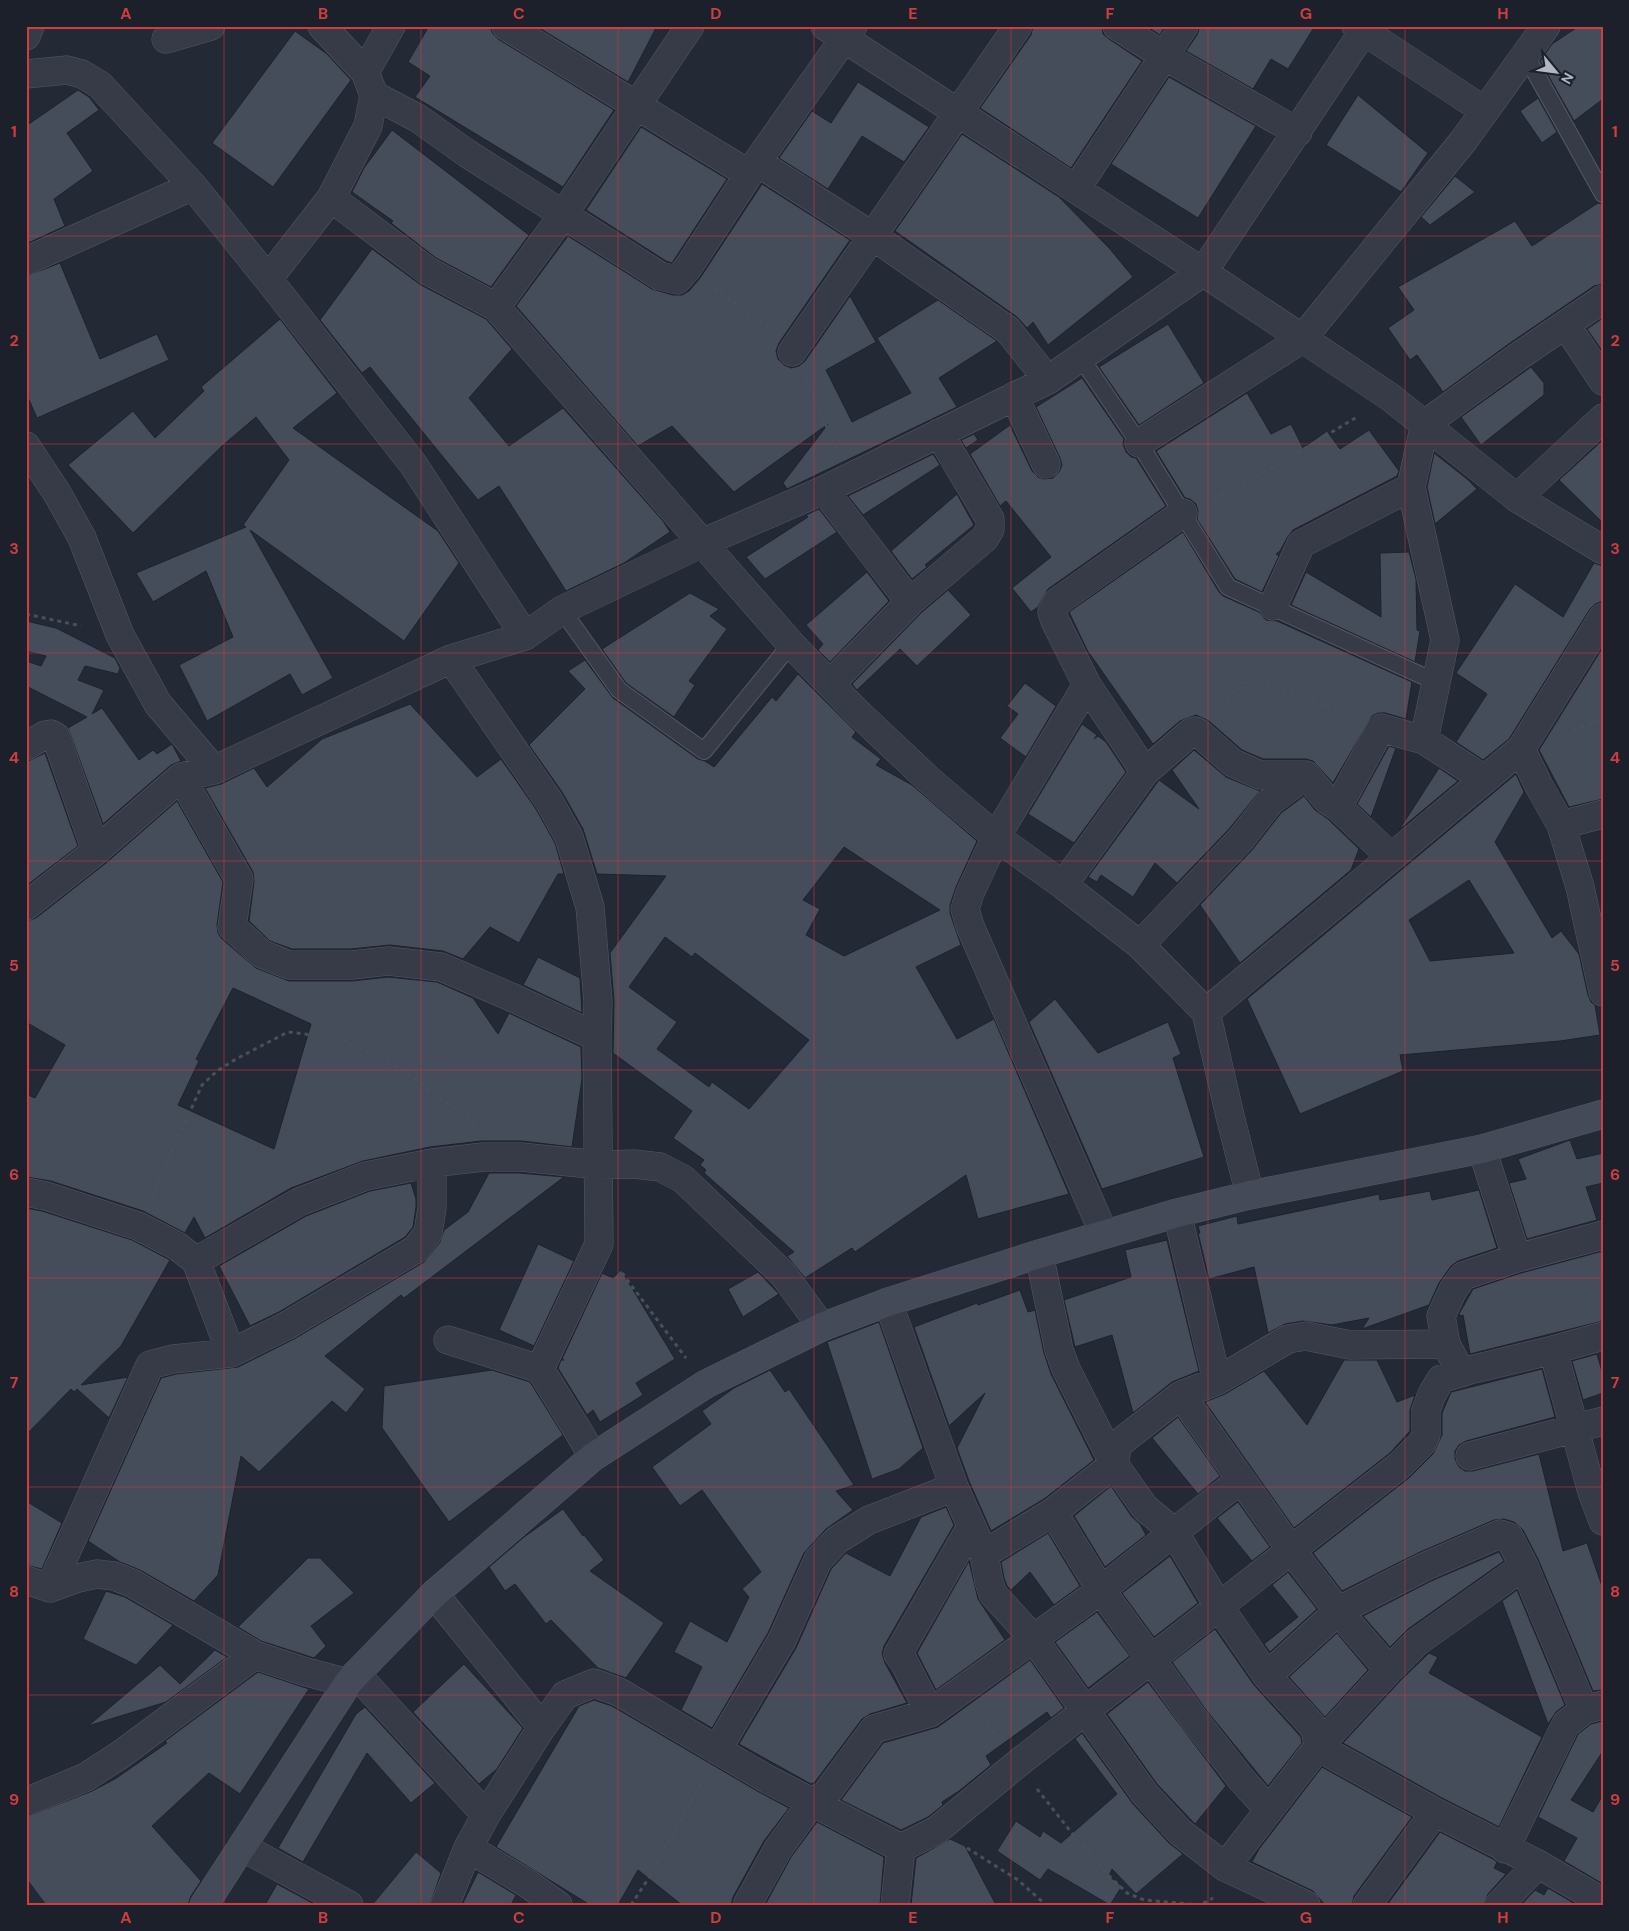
<svg xmlns="http://www.w3.org/2000/svg" width="1629" height="1931" font-family="'DM Sans',sans-serif">
	<style>
		.building { fill: #454c5a; stroke: #1e222d; fill-rule: evenodd }
		.lines { fill: none; stroke-linecap: round; stroke-linejoin: round }
		.lane-casing { stroke: #545964; stroke-width: 18 }
		.street-casing { stroke: #545964; stroke-width: 29 }
		.secondary-casing { stroke: #545964; stroke-width: 29 }
		.path { stroke: #455256; stroke-width: 3; stroke-dasharray: 4 4; stroke-linecap: butt }
		.lane { stroke: #373b47; stroke-width: 16 }
		.street { stroke: #373b47; stroke-width: 28 }
		.secondary { stroke: #454a59; stroke-width: 28 }
		.grid { fill: none; stroke: #d03d3f; stroke-width: 1; stroke-opacity: 0.55 }
		.neatline { fill: none; stroke: #d03d3f; stroke-width: 2 }
		.grid-label { font-size: 16px; text-anchor: middle; font-weight: bold; fill: #d03d3f }
	</style>
	<rect width="100%" height="100%" fill="#242936"/>
	<path class="building" d="M429 26H490L493 34 498 39 614 110 563 187 415 97 430 76 408 62Z
		M536 26H657L628 82Z
		M1033 26H1102L1103 34 1109 39 1142 61 1071 168 980 108 1031 35Z
		M1146 26H1165L1160 35Z
		M1200 26H1315L1288 69 1271 59 1253 89 1186 51 1197 35Z
		M1579 26H1603V99L1574 121 1540 61 1552 44Z
		M295 31 327 54 351 80 273 187 212 143Z
		M1169 77 1256 126 1198 218 1111 164Z
		M858 82 929 127 904 162 862 136 828 189 779 158 812 111 831 123Z
		M78 90 89 97 99 110 67 133 93 171 54 199 65 226 26 244V126Z
		M1358 95 1428 153 1401 192 1326 145Z
		M1538 98 1557 132 1542 143 1520 111Z
		M641 127 727 179 672 263 666 261 586 210Z
		M392 130 529 235 491 287 436 258 391 223 393 221 352 192 364 168Z
		M962 134 1059 197 1110 249 1133 277 1048 345 1033 322 1027 328 1017 317 895 231Z
		M1455 176 1475 192 1430 225 1421 217Z
		M762 184 850 240 779 343 776 351 778 359 784 365 791 368 799 366 805 361 850 296 876 342 826 370 852 422 911 393 877 338 938 300 997 341 939 378 957 407 787 489 783 483 828 424 734 492 672 426 638 446 516 306 568 236 652 289 673 295H682L689 291 700 278Z
		M1598 203 1603 204V284L1594 286 1510 343 1443 392 1417 355 1410 360 1388 328 1414 310 1398 287 1515 221 1532 246Z
		M372 249 421 285 486 319 512 349 469 398 509 446 563 408 663 521 670 532 624 563 566 591 499 486 478 500 370 367 362 373 320 320Z
		M60 263 100 359 157 334 169 360 37 418 26 393V276Z
		M1603 318V352L1587 329Z
		M280 319 337 393 293 428 438 531 459 563 404 641 250 530 333 678 302 695 290 674 207 721 179 665 233 637 206 571 153 602 136 573 246 527 243 525 289 460 256 417 222 446 133 533 68 465 133 411 155 438 204 391 201 387Z
		M1168 324 1204 383 1139 425 1099 367Z
		M1531 367 1544 383V395L1481 445 1461 417Z
		M1082 378 1124 439 1123 444 1126 452 1131 457 1136 458 1166 506 1048 589 1038 607 1031 612 1012 588 1051 557 1006 501 1000 506 970 454 1010 425 1032 471 1038 477 1044 479 1053 478 1059 472 1062 465 1060 458 1036 407Z
		M1247 393 1271 434 1291 424 1303 448 1327 431 1340 449 1369 430 1399 471 1397 476 1293 530 1287 538 1280 551 1276 554 1279 556 1262 592 1235 579 1197 519 1198 511 1196 504 1190 499 1185 498 1156 451Z
		M974 434 978 440 966 448 961 440Z
		M1603 440V523L1559 480Z
		M1434 453 1467 479 1477 489 1435 524 1427 487Z
		M933 454 940 465 863 515 848 496Z
		M957 494 974 525 925 565 927 567 912 579 891 551Z
		M819 509 837 532 765 579 746 557 808 517 806 515Z
		M1183 532 1219 592 1223 596 1259 612 1266 620 1277 621 1412 682 1406 719 1385 713H1378L1372 716 1333 783 1313 761 1306 759H1263L1242 750 1209 721 1196 715 1180 721 1153 744 1087 650 1069 612Z
		M1409 552 1416 579 1417 630 1420 631 1415 662 1291 605 1306 572 1381 617 1380 553Z
		M1594 563 1603 566V601L1595 604 1590 609 1509 739 1483 760 1456 742 1487 694 1456 673 1515 584 1563 617Z
		M867 572 889 601 830 662 818 650 823 644 806 625Z
		M948 590 971 615 917 666 900 649 857 690 852 684 921 613Z
		M690 593 719 609 710 616 727 629 689 681 695 685 674 717 626 683 602 649Z
		M26 621 56 628 115 658 120 668 118 674 85 666 78 680 104 690 92 714 102 708 139 760 153 750 157 754 172 744 181 761 171 765 103 824 68 728 87 717 26 686V661L41 666 46 656 26 651Z
		M1603 647V799L1569 807 1539 750Z
		M585 660 613 698 698 759 705 761 714 767 772 697 776 701 798 674 856 732 852 737 881 759 876 765 912 785 977 841 956 887 950 905V913L961 945 916 967 957 1039 994 1019 1069 1194 978 1219 966 1175 855 1252 852 1248 805 1278 787 1256 794 1252 704 1173 706 1170 700 1165 704 1160 673 1138 692 1111 613 1053 614 1001 610 953 666 876 597 874 583 829 562 792 529 745 585 689 568 671ZM844 847 940 910 844 956 806 935 820 909 803 900ZM665 937 692 957 695 953 809 1040 749 1109 712 1082 709 1087 657 1049 677 1022 629 987Z
		M1025 683 1056 706 1026 757 1000 738 1018 714 1007 706Z
		M410 704 477 777 501 759 536 809 555 843 564 874H558L519 943 490 927 463 959 443 951 390 945 351 949H292L270 941 249 921 254 881 253 872 205 788 221 784 254 768 267 787 322 739Z
		M1082 724 1097 735 1094 739 1098 736 1106 742 1126 772 1074 843 1028 814Z
		M1389 746 1396 748 1371 817 1357 804Z
		M1194 750 1226 777 1260 791 1229 829 1177 883 1155 863 1133 897 1101 875 1097 882 1088 877 1159 780 1199 809 1172 770Z
		M45 753 78 846 26 886V762Z
		M1439 768 1458 781 1399 830Z
		M1516 774 1524 792 1495 842 1552 938 1561 931 1579 954 1588 995 1591 1002 1595 1005 1600 1035 1560 1041 1400 1055 1403 1071 1300 1114 1247 999ZM1469 880 1514 953 1430 961 1409 920Z
		M1304 796 1315 810 1328 819 1359 849 1351 870 1240 963 1200 905 1252 850 1281 813Z
		M177 801 223 882 217 925 218 933 222 939 256 968 289 981H352L388 977 437 982 473 998 498 1034 509 1013 581 1047 582 1079 572 1147 522 1141H481L430 1147 363 1161 291 1188 205 1238 194 1217 185 1233 143 1211 51 1181 26 1177V1094L35 1098 65 1045 26 1022V921L36 918 106 863ZM233 988 311 1024 274 1149 178 1105 199 1061 196 1059Z
		M538 957 580 978 582 1013 523 985Z
		M1055 999 1098 1053 1168 1022 1181 1054 1173 1058 1204 1157 1102 1189 1029 1022Z
		M1570 1140 1577 1159 1603 1153V1183L1586 1187 1597 1220 1527 1239 1509 1183 1526 1179 1518 1159Z
		M489 1173H520L564 1177 404 1298 401 1295 325 1356 365 1389 346 1413 332 1401 259 1472 241 1456 218 1575 194 1601 140 1570 120 1562 88 1541 161 1378 176 1374 238 1367 294 1339 424 1262 440 1242 444 1230 468 1212Z
		M411 1183 416 1199V1207L413 1227 405 1237 279 1312 250 1326 219 1266 306 1216 370 1191Z
		M1479 1190 1497 1248 1458 1261 1451 1266 1439 1283 1429 1305 1362 1329 1369 1318 1332 1325 1303 1321 1285 1324 1268 1333 1254 1267 1209 1279 1198 1233H1200L1198 1226 1237 1216 1238 1224 1379 1194 1380 1200 1430 1191 1432 1200Z
		M26 1208 42 1211 132 1240 170 1260 121 1346 81 1385 128 1377 109 1418 77 1389 74 1392 71 1389 26 1435Z
		M1167 1240 1199 1371 1172 1382 1133 1413 1112 1335 1075 1347 1064 1300 1131 1277 1125 1250Z
		M538 1244 574 1261 534 1346 499 1330Z
		M1603 1251V1321L1470 1354 1463 1315 1460 1316 1459 1314 1473 1289 1521 1273Z
		M621 1270 675 1359 636 1383 643 1395 600 1422 593 1410 587 1415 558 1368 561 1360H564L562 1359 602 1273 613 1278Z
		M758 1272 779 1294 743 1317 728 1289Z
		M1020 1290 1028 1312 1035 1310 1044 1353 1051 1374 1094 1460 1044 1499 991 1531 969 1481 957 1448 985 1393 949 1426 914 1327 977 1303 978 1305Z
		M879 1322 923 1448 899 1469 872 1479 827 1342Z
		M1597 1354 1603 1375V1393L1583 1400 1572 1361Z
		M1344 1360H1377L1397 1402 1415 1395 1410 1410V1431L1390 1453 1294 1528 1205 1402 1225 1394 1264 1371 1307 1425Z
		M1542 1369 1555 1417 1466 1441 1459 1445 1455 1451V1459L1459 1467 1465 1471H1473L1539 1454 1563 1551 1587 1543 1603 1589V1690L1593 1691 1538 1559 1523 1530 1514 1522 1504 1519 1494 1520 1418 1553 1342 1591 1313 1553 1410 1477 1433 1454 1442 1435V1413L1451 1392Z
		M492 1370 530 1382 563 1435 449 1522 382 1428 384 1386Z
		M770 1370 785 1392 789 1389 854 1485 836 1491 853 1510 826 1529 804 1553 768 1633 712 1728 681 1710 702 1667 674 1652 690 1621 727 1642 749 1597 742 1589 761 1572 702 1490 680 1506 652 1467 711 1424 702 1411 734 1388Z
		M1178 1417 1220 1476 1198 1494 1152 1438Z
		M1111 1486 1132 1517 1140 1524 1146 1535 1105 1567 1074 1516Z
		M26 1501 62 1523 42 1569 26 1565Z
		M1238 1502 1270 1547 1252 1561 1217 1518Z
		M946 1507 954 1525 884 1646 882 1654 885 1663 907 1703 870 1714 862 1719 815 1782 811 1784 739 1744 796 1648 831 1569 846 1553 890 1576 921 1517Z
		M563 1509 583 1536 584 1535 604 1560 590 1571 664 1623 626 1678 598 1668 551 1620 546 1624 515 1584 505 1591 489 1567 524 1537Z
		M1048 1533 1080 1586 1054 1605 1030 1572 1011 1590 1007 1586 1004 1578 1001 1562Z
		M1499 1552 1504 1561 1408 1629 1390 1647 1363 1616 1431 1581Z
		M1170 1556 1198 1603 1154 1637 1122 1593Z
		M308 1558H320L354 1593 311 1626 326 1646 314 1658 261 1641 238 1627Z
		M969 1561 978 1599 1005 1640 936 1690 917 1653Z
		M1288 1572 1317 1609 1270 1652 1264 1644 1298 1617 1272 1585Z
		M1517 1590 1565 1705 1556 1712 1548 1724 1502 1601Z
		M106 1591 125 1597 173 1625 136 1665 83 1639Z
		M1097 1612 1130 1656 1088 1688 1055 1642Z
		M1215 1629 1254 1685 1301 1737 1302 1743 1268 1786 1206 1710 1172 1662Z
		M1337 1633 1368 1670 1325 1717 1289 1677Z
		M215 1650 227 1657 166 1702 88 1726 160 1665 180 1684Z
		M1429 1653 1438 1657 1429 1673 1542 1737 1499 1827 1442 1798 1343 1743 1400 1681Z
		M1030 1660 1064 1708 1051 1718 1047 1712 986 1756 991 1765 959 1791 942 1802 943 1805 928 1817 901 1830 841 1800 883 1743 938 1727Z
		M464 1664 523 1728 497 1769 479 1784 413 1712Z
		M258 1672 309 1689 240 1794 209 1773 152 1826 201 1881 191 1896 188 1905H46L26 1878V1817L92 1791 115 1779 167 1743 165 1741Z
		M1148 1682 1226 1786 1195 1824 1157 1784 1107 1714Z
		M594 1700 612 1706 759 1792 789 1808 764 1841 733 1897 731 1905H682L638 1870 618 1905H590L496 1847 579 1706Z
		M365 1707 435 1783 411 1803 367 1753 303 1862 278 1848 356 1714Z
		M1603 1721V1751L1571 1800 1593 1812 1603 1795V1884L1564 1861 1577 1838 1538 1817 1578 1734 1591 1724Z
		M1082 1733 1133 1804 1169 1843 1183 1854 1136 1894 1112 1869 1109 1876 1122 1886 1110 1905 1048 1869 1040 1880 997 1851 1016 1821 1040 1837 1043 1831 1061 1843 1117 1794 1075 1739Z
		M1322 1767 1412 1817 1354 1896 1352 1905H1325L1313 1891 1252 1862 1259 1849Z
		M817 1822 884 1857 880 1905H765L791 1857Z
		M1440 1832 1493 1859 1497 1862 1494 1868 1506 1874 1488 1894 1484 1905H1387Z
		M950 1839 965 1846 996 1905H911L916 1858Z
		M416 1852 441 1873 430 1905H372Z
		M478 1872 516 1895 511 1905H462Z
		M277 1884 316 1905H265Z
		M1548 1888 1577 1905H1521L1535 1890 1544 1895Z"/>
	<g class="lines">
		<defs>
			<path id="lane" d="M1526 56 1603 194
				M1081 358 1139 443 1228 587 1436 682
				M562 610 619 690 704 751 791 644"/>
			<path id="street" d="M506 26 749 174
				M825 26 1203 272 1390 397 1517 498 1603 550
				M1117 26 1164 56 1298 132
				M1356 26 1485 111
				M26 36 30 26
				M166 39 211 26
				M365 72 391 26
				M26 74 67 70 82 74 100 85 193 186 268 279 413 464 525 636
				M374 95 419 119 468 154 660 276 677 280 687 269 757 162 853 26
				M757 162 874 237 1008 330 1048 380
				M1076 189 1184 26
				M331 198 428 271 496 307 791 644 858 713 929 780 996 837 1063 885 1140 945 1206 1012 1230 1116 1250 1195
				M26 261 193 186
				M268 279 331 198 368 126 374 95 365 72 322 26
				M496 307 563 215 690 26
				M1566 325 1603 381
				M792 352 1018 26
				M1014 396 1046 464
				M1139 443 1302 339 1464 140 1546 26
				M26 446 57 493 82 538 120 635 158 704 214 770
				M1411 487 1445 640 1424 740
				M824 490 910 602
				M1517 498 1603 418
				M1273 606 1301 544 1411 487 1425 424 1519 356 1603 299
				M451 659 549 801 569 837 590 907 598 1001 597 1037 599 1244 540 1369 580 1434 593 1457
				M830 684 910 602 985 538 990 529V519L939 433
				M1087 685 996 837 970 893 965 909 970 926 1104 1234
				M26 746 45 735 51 734 56 737 96 851
				M1521 749 1539 786 1561 825 1580 887 1603 992
				M1145 772 1087 685 1055 621 1052 612 1057 602 1183 513
				M181 777 239 879 232 927 262 954 289 965H352L388 961 441 967 511 997 597 1037
				M1338 807 1381 728 1424 740 1484 779
				M1561 825 1603 814
				M1063 885 1145 772 1190 733 1195 731 1199 733 1233 763 1260 775H1306L1327 800 1338 807 1391 857
				M26 906 96 851 181 777 214 770 451 659 525 636 562 610 702 543 824 490 1048 380 1203 272 1367 26
				M1140 945 1241 839 1270 802 1306 775
				M1206 1012 1521 749 1603 617
				M1482 1149 1517 1258
				M26 1192 46 1196 138 1226 177 1246 196 1261 231 1353
				M1039 1254 1059 1350 1066 1369 1114 1464 1145 1508 1174 1532 1218 1605 1267 1676 1311 1724 1316 1732 1318 1747
				M196 1261 299 1202 366 1176 432 1163 483 1157H521L599 1165 634 1164 660 1167 683 1179 783 1274 822 1327
				M888 1302 954 1487 984 1554 1053 1512 1114 1464 1118 1444 1181 1395 1217 1381 1177 1213
				M448 1340 540 1369
				M1553 1350 1592 1492 1603 1521
				M1461 1373 1446 1344 1441 1316 1453 1290 1463 1276 1517 1258 1603 1235
				M1217 1381 1288 1339 1306 1336 1350 1345 1446 1344
				M1181 1395 1291 1550 1338 1611 1389 1670
				M1470 1456 1603 1421
				M1053 1512 1101 1590 1194 1719 1241 1779 1269 1810
				M984 1554 989 1582 993 1594 1033 1638 1145 1794 1180 1832 1225 1867
				M26 1580 50 1588 78 1578 97 1574 114 1576 132 1583 255 1655 303 1671 348 1683
				M50 1588 150 1365 173 1359 231 1353 286 1326 416 1249 428 1233 432 1208V1163
				M434 1594 542 1727 565 1695 594 1683 619 1692 767 1779 901 1848
				M356 1674 486 1815
				M1267 1676 1338 1611 1424 1567 1500 1534 1509 1537 1524 1566 1584 1710
				M930 1713 904 1662 898 1654 971 1527
				M1318 1747 1435 1812 1538 1864 1603 1902
				M717 1750 782 1640 818 1560 837 1540 869 1520 954 1487
				M26 1802 86 1777 120 1755 255 1655
				M242 1847 349 1905
				M468 1848 528 1884 558 1905
				M901 1848 937 1830 1017 1764 1400 1465 1422 1443 1426 1435V1410L1432 1394 1441 1379 1470 1370 1553 1350 1603 1336
				M1505 1849 1566 1724 1584 1710 1603 1705
				M445 1905 468 1848 486 1815 542 1727
				M747 1905 778 1849 812 1802 826 1794 874 1729 930 1713 1101 1590 1240 1480
				M895 1905 901 1848
				M1306 1905 1225 1867 1318 1747 1389 1670 1417 1642 1524 1566
				M1367 1905 1435 1812
				M1499 1905 1538 1864"/>
			<path id="secondary" d="M204 1905 348 1683 356 1674 434 1594 593 1457 706 1384 822 1327 888 1302 1039 1254 1177 1213 1250 1195 1482 1149 1603 1114"/>
		</defs>
		<use href="#lane" class="lane-casing"/>
		<use href="#street" class="street-casing"/>
		<use href="#secondary" class="secondary-casing"/>
		<path class="path" d="M714 288 768 327
			M806 380 836 448
			M1213 499 1255 478 1357 417
			M26 614 81 626
			M1220 705 1244 683 1260 682 1351 715
			M1573 730 1603 720
			M152 1196 202 1085 217 1071 236 1059 288 1032 339 1038 405 1072 476 1124
			M622 1273 686 1358
			M982 1718 997 1737
			M1037 1789 1079 1842 1108 1875 1127 1893 1144 1900 1200 1905 1213 1898
			M967 1848 1018 1880 1046 1905
			M631 1905 650 1876 703 1780"/>
		<use href="#lane" class="lane"/>
		<use href="#street" class="street"/>
		<use href="#secondary" class="secondary"/>
	</g>
	<path class="grid" d="M224 26V1905M421 26V1905M618 26V1905M814 26V1905M1011 26V1905M1208 26V1905M1405 26V1905M26 236H1603M26 444H1603M26 653H1603M26 861H1603M26 1070H1603M26 1278H1603M26 1487H1603M26 1695H1603"/>
	<rect width="1629" height="1931" fill="none" stroke="#1c202b" stroke-width="55"/>
	<g transform="translate(1556 72) rotate(119)" stroke="#1c202b" stroke-width="4" paint-order="stroke">
	<path d="M0-4L9 19L0 12L-9 19Z" fill="#b1b6c3"/>
	<text y="-8" font-size="14" font-weight="bold" text-anchor="middle" fill="#b1b6c3">N</text>
	</g>
	<rect x="28" y="28" width="1574" height="1876" class="neatline"/>
	<g class="grid-label">
		<text x="126" y="19">A</text>
		<text x="323" y="19">B</text>
		<text x="519" y="19">C</text>
		<text x="716" y="19">D</text>
		<text x="913" y="19">E</text>
		<text x="1110" y="19">F</text>
		<text x="1306" y="19">G</text>
		<text x="1503" y="19">H</text>
		<text x="14" y="137">1</text>
		<text x="1615" y="137">1</text>
		<text x="14" y="346">2</text>
		<text x="1615" y="346">2</text>
		<text x="14" y="554">3</text>
		<text x="1615" y="554">3</text>
		<text x="14" y="763">4</text>
		<text x="1615" y="763">4</text>
		<text x="14" y="971">5</text>
		<text x="1615" y="971">5</text>
		<text x="14" y="1180">6</text>
		<text x="1615" y="1180">6</text>
		<text x="14" y="1388">7</text>
		<text x="1615" y="1388">7</text>
		<text x="14" y="1597">8</text>
		<text x="1615" y="1597">8</text>
		<text x="14" y="1805">9</text>
		<text x="1615" y="1805">9</text>
		<text x="126" y="1923">A</text>
		<text x="323" y="1923">B</text>
		<text x="519" y="1923">C</text>
		<text x="716" y="1923">D</text>
		<text x="913" y="1923">E</text>
		<text x="1110" y="1923">F</text>
		<text x="1306" y="1923">G</text>
		<text x="1503" y="1923">H</text>
	</g>
</svg>
